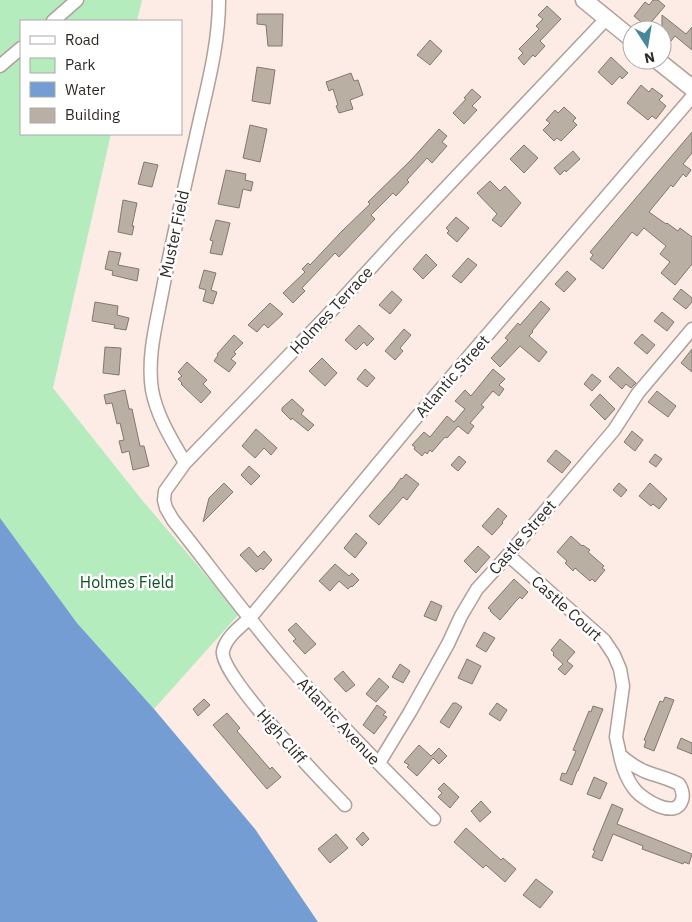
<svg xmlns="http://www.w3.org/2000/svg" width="692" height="922" font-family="'IBM Plex Sans',sans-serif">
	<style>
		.green { fill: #b5ecbe }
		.water { fill: #749ed3 }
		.building { fill: #baafa3; stroke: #83786e }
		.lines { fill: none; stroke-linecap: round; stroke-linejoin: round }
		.minor-casing { stroke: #afa099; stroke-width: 15 }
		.major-casing { stroke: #afa099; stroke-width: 19 }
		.minor { stroke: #fff; stroke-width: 12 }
		.major { stroke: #fff; stroke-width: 16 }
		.labels { text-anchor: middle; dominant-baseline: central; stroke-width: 5; stroke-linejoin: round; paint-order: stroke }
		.street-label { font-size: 16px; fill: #2e2825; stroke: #fff }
		.park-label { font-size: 16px; fill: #105023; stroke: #fff }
	</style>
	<rect width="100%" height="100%" fill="#fcece5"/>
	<path class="green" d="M0 0H142L137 21H21V134H111L53 388 142 500 239 614 154 709 77 623 0 518Z"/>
	<path class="water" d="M0 518 77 623 154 709 255 829 318 922H0Z"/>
	<path class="building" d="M653 0H658L665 6 647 27 634 16 645 2 649 5Z
		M547 6 561 19 540 41 545 46 535 57 533 55 524 65 518 58 523 53 519 49 539 29 536 26 543 19 538 15Z
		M257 14H283L282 46H268L266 25 257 24Z
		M662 15 686 34 692 27V50L675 36 662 52Z
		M430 40 442 51 430 65 417 55Z
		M611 57 628 73 622 79 620 76 612 85 598 72Z
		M257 67 275 70 270 104 252 101Z
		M351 73 354 81 358 80 363 95 350 100 353 109 339 113 336 106 338 105 333 89 329 91 326 82Z
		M641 85 649 92 652 88 663 96 659 100 666 106 656 119 652 116 648 120 627 103Z
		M472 89 481 97 472 106 477 110 464 124 453 113 466 99 464 98Z
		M564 107 576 118 573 121 577 125 561 141 557 138 554 141 543 130 550 123 546 120 555 110 558 113Z
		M250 125 267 129 260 162 243 158Z
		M439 129 447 136 442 142 447 146 432 163 427 158 407 180 409 182 396 196 393 193 371 215 375 219 339 257 335 253 302 288 305 291 293 303 283 293 305 272 302 269 308 263 310 265 341 232 370 204 368 202 411 160Z
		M692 132V153L683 164 691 170 686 177 683 174 673 187 671 185 649 212 666 224 667 223 678 231 680 228 692 237V264L675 285 661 273 670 262 660 254 666 246 644 228 637 236 632 232 603 269 590 259 593 255 590 252Z
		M524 145 538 158 524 173 510 159Z
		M573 151 580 159 566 172 565 170 560 175 554 168Z
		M144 162 158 165 152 187 138 184Z
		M226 170 246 174 245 180 253 182 251 191 243 189 239 208 218 204Z
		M490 181 500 191 505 186 521 203 501 227 492 220 497 214 477 193Z
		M123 200 137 203 132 226H134L132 235 118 232Z
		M456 217 469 228 457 242 447 233 449 231 446 228Z
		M216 220 230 223 222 255 210 253 213 241 210 240Z
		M109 251 121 253 118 265 139 269 137 281 112 275 113 271 105 269Z
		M426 254 437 265 423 279 413 269Z
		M468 258 477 265 461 283 452 276Z
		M204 270 216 273 211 290 217 292 213 304 203 301 206 290 199 288Z
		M567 271 576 279 564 292 555 284Z
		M681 289 692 298V302L686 309 673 299Z
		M392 291 402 300 390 314 379 305Z
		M541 301 550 309 532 331 533 332 529 336 547 352 539 362 520 346 500 367 491 358 508 340 505 338 518 323 520 325Z
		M95 302 118 306 117 315 129 318 126 330 114 328 115 325 92 321Z
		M270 303 283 314 268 328 264 324 257 332 248 325Z
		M662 312 674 322 667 331 654 321Z
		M359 325 374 339 367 346 364 342 356 350 345 340Z
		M404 329 411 335 400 348 403 351 395 360 385 351Z
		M642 334 655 345 647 354 634 343Z
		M234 335 243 343 234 352 236 354 231 359 236 363 229 372 214 361 218 355 217 354Z
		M105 347 121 348 119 375 103 373Z
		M692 349V372L681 363Z
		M322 358 337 373 325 386 309 371Z
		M187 362 207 380 203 384 211 392 201 403 181 384 182 383 178 379 182 376 178 372Z
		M618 367 636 383 631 388 626 384 622 389 609 377Z
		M365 369 375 378 367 387 357 379Z
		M493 369 505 379 499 385 504 389 499 396 493 391 481 405 484 407 470 423 474 426 468 434 458 426 447 438 445 437 432 452 430 450 427 454 425 452 422 456 414 449 415 447 412 445 424 432 430 437 447 416 454 422 465 409 455 401 465 390 471 396Z
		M592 374 601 381 592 391 584 384Z
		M125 390 129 409H132L140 446H144L149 466 133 470 129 451 122 453 119 441 124 440 120 423 117 424 112 403 106 404 104 395Z
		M657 391 676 406 668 417 648 402Z
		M600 394 615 409 605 420 590 405Z
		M292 399 304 410 301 414 314 425 308 431 292 418 291 420 282 411V408Z
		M256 429 277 448 271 455 264 448 255 458 242 446Z
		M632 431 643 440 635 451 624 442Z
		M556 450 571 462 562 473 547 461Z
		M655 454 662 459 656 467 649 462Z
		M459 456 466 462 458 471 451 465Z
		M249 466 260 476 251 485 241 475Z
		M406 474 419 484 407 500 403 497 379 525 369 516 393 489 401 478 402 479Z
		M224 483 233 492 203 522 209 498Z
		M619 483 627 490 621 497 613 490Z
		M650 483 667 499 659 509 653 504 651 506 639 496Z
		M498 508 507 516 502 522 503 523 492 535 482 526Z
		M356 533 367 543 355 558 344 548Z
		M571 536 582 546 583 545 590 550 588 552 604 566 602 568 605 570 595 582 592 579 590 581 575 568 573 571 565 563 567 561 557 552Z
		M478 546 490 557 476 573 464 561Z
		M249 547 258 557 264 551 272 560 263 570 261 568 256 572 240 555Z
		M335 564 349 576 352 573 359 580 352 587 351 586 348 589 339 581 330 591 319 581Z
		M514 579 528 592 522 599 520 597 516 601 500 620 490 611 491 610 488 608Z
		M431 601 442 606 436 621 424 616Z
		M296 623 316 644 305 654 293 641 296 639 288 630Z
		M484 632 495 638 486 652 476 646Z
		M560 639 575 652 567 661 573 666 565 675 558 669 563 664 553 655 554 653 551 650Z
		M467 659 481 666 472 684 458 678Z
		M400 664 410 671 403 683 392 677Z
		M343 671 355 685 346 692 334 679Z
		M379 678 389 687 376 702 366 694Z
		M665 697 674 700 654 751 644 747 646 741 644 740 660 701 663 702Z
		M204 699 210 705 198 716 193 709Z
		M453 703H456L462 707 449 728 440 722Z
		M497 703 507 710 500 721 489 714Z
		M377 705 386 712 383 715 387 717 374 734 363 725Z
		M593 706 603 709 578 771H577L572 785 560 780 562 773 566 774 576 751 573 750 589 711 591 712Z
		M227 713 240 728 237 731 270 769 272 767 281 777 267 789 213 725Z
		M681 738 692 743V754L677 748Z
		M419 745 431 756 439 748 447 756 439 764 433 758 417 776 407 767 409 765 404 762Z
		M594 777 607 783 600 799 587 794Z
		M444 783 459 797 450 808 438 797 442 793 438 789Z
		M481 801 491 812 480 822 471 811Z
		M612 804 623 809 617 824 692 854 689 864 684 862 683 864 642 849 643 846 613 834 602 861 592 857 595 851 593 850Z
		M466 828 501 860 503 858 516 869 505 882 486 865 483 868 454 842Z
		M363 832 369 839 362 846 356 839Z
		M336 834 348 848 330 863 318 849Z
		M536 879 553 892 540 908 523 895Z"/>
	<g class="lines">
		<defs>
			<path id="minor" d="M53 21 77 0
				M0 66 21 48
				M185 463C172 440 157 417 152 390 147 357 156 325 162 293 173 235 187 177 200 119 209 80 219 41 219 0
				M508 555 604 640 614 655 620 669 623 686 616 737 620 755C627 761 635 767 644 771 656 776 668 778 679 784 682 789 684 794 682 800 676 820 644 800 636 791 628 782 622 767 620 755
				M379 763 410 712 448 644 461 616 477 589 508 555 614 430 638 393 692 329
				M345 805C325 784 218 674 223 651 226 637 240 627 250 618L415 419 692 97
				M434 819C383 768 333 718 287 664 247 617 211 568 173 520L166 508 164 500 165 491 185 463 323 320 400 236 606 19"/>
			<path id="major" d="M584 0 632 39
				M657 60 692 88"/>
		</defs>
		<use href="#minor" class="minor-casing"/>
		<use href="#major" class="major-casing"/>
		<use href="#minor" class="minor"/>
		<use href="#major" class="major"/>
	</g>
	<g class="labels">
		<g class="street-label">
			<text transform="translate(174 234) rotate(-78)">Muster Field</text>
			<text transform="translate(331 310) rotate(-47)">Holmes Terrace</text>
			<text transform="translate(452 376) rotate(-49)">Atlantic Street</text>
			<text transform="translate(522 537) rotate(-49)">Castle Street</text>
			<text transform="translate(567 608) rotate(42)">Castle Court</text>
			<text transform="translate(339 721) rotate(47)">Atlantic Avenue</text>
			<text transform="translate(282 736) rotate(49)">High Cliff</text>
		</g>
		<g class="park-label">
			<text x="127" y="582">Holmes Field</text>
		</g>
	</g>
	<rect x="20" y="20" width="162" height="115" fill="#ffffff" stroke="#aba9a8"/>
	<rect x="30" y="36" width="25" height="8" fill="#ffffff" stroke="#aba9a8"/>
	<text x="65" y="45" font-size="15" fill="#2e2825">Road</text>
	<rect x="30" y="58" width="25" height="15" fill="#b5ecbe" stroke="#aba9a8"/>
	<text x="65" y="70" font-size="15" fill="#2e2825">Park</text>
	<rect x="30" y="82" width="25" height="15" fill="#749ed3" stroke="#aba9a8"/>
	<text x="65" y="95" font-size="15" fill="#2e2825">Water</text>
	<rect x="30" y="108" width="25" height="15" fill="#baafa3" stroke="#aba9a8"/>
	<text x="65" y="120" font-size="15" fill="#2e2825">Building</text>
	<g transform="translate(647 45) rotate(168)"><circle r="24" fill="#ffffff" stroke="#aba9a8"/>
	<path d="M0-4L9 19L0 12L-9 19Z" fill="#46879a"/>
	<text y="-8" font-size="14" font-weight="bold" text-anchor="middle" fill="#2e2825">N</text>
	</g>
</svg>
